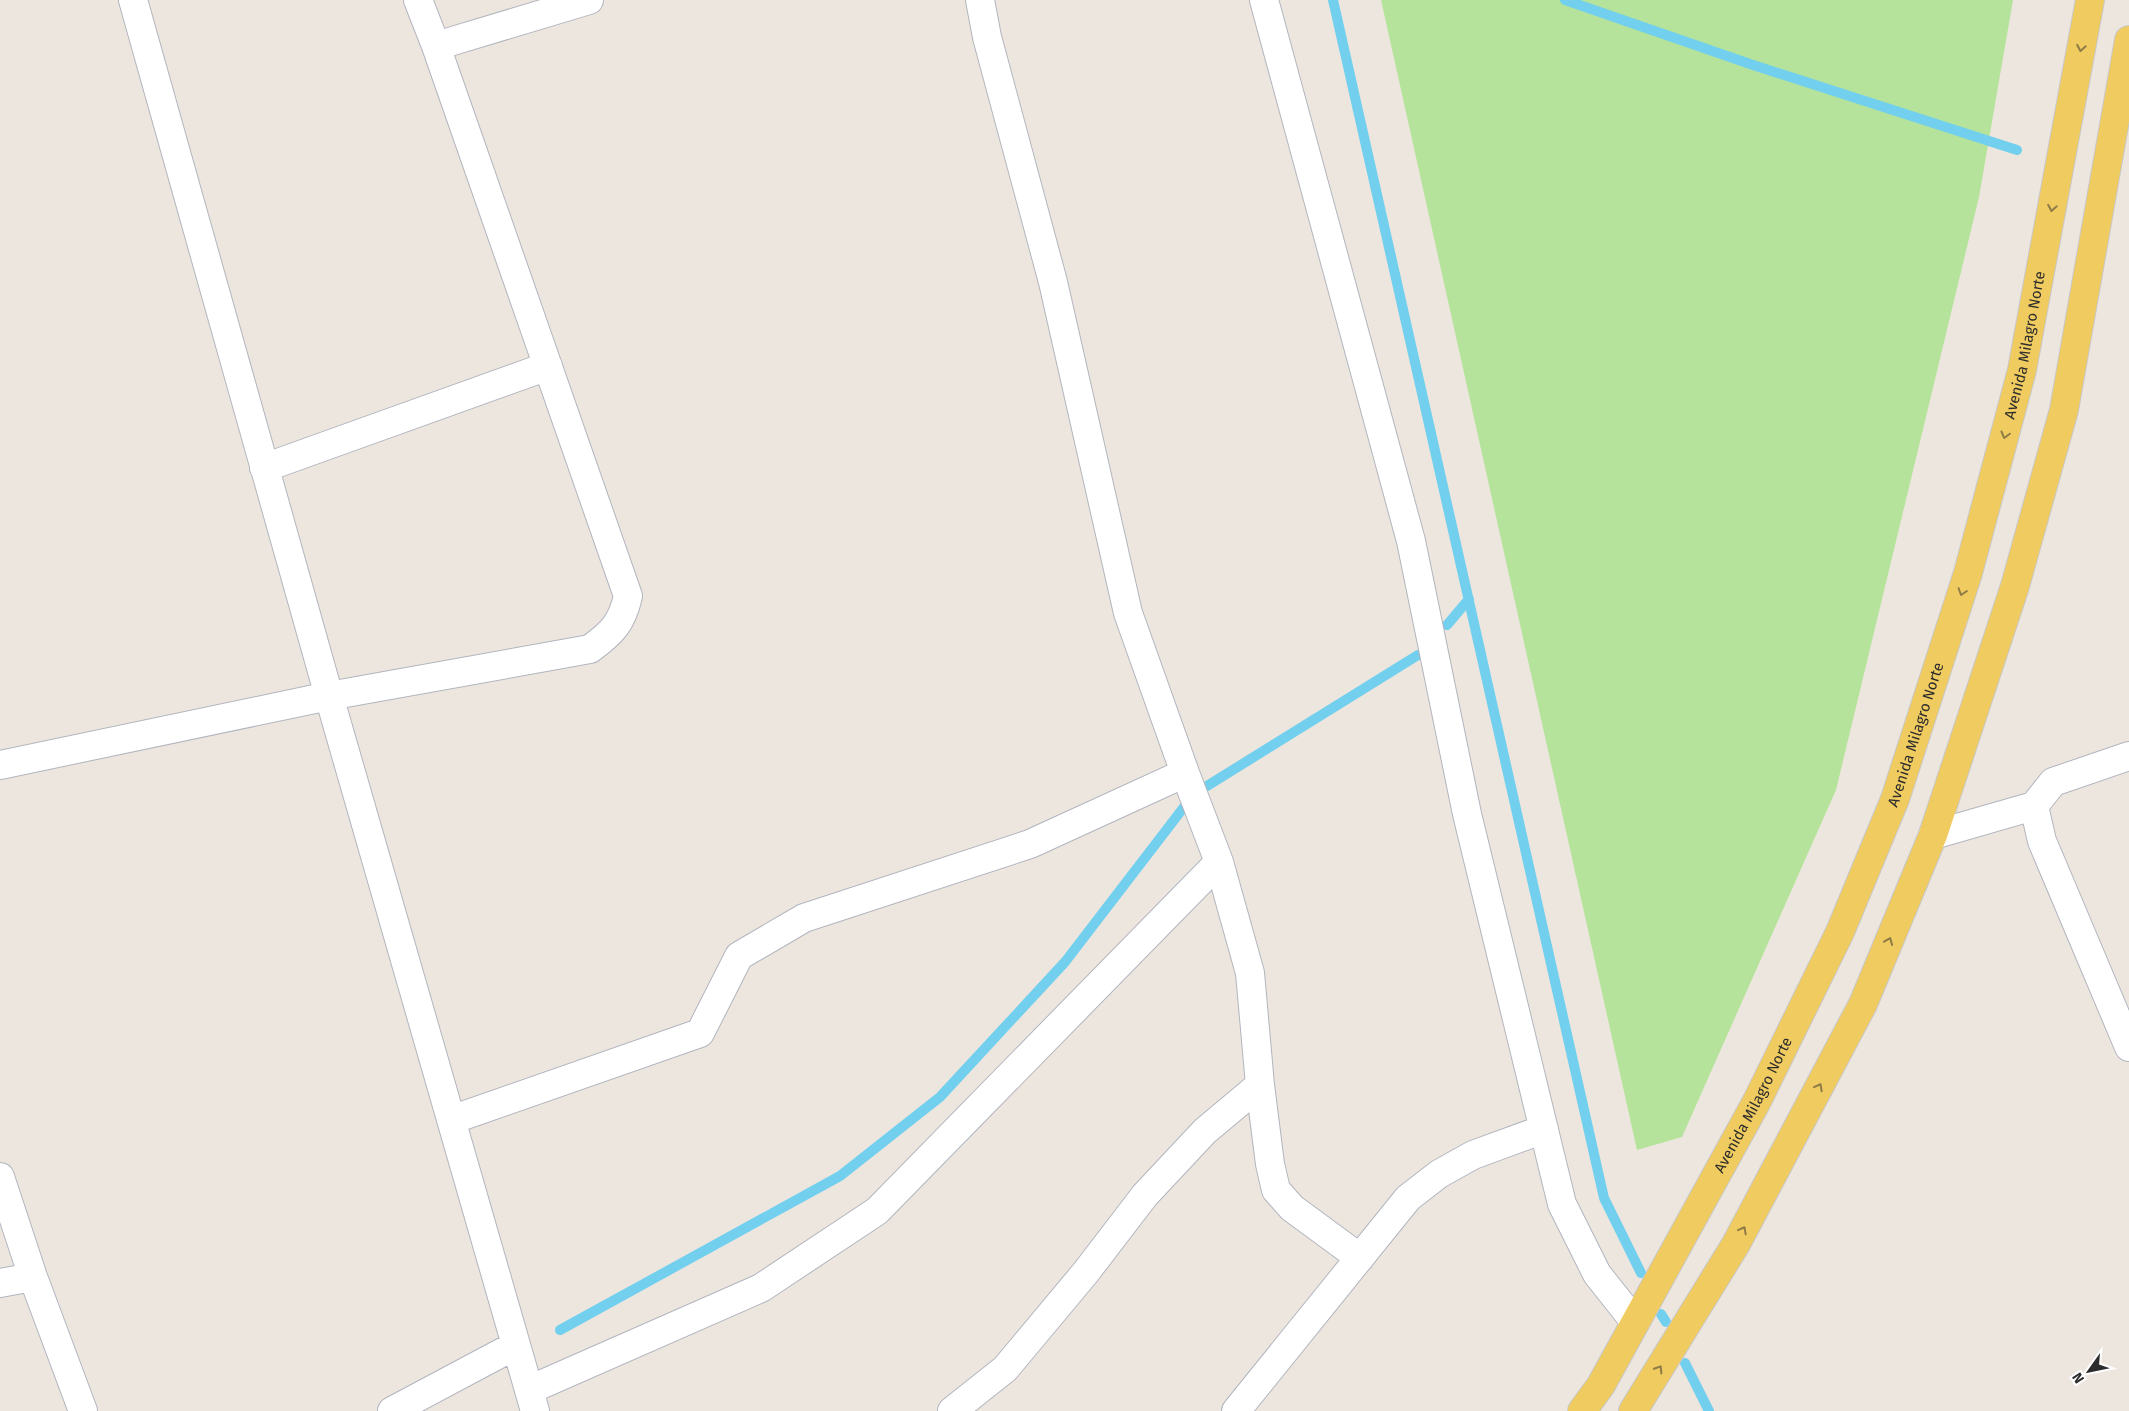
<svg xmlns="http://www.w3.org/2000/svg" width="2129" height="1411" font-family="'Fira Sans',sans-serif">
	<style>
		.green { fill: #b5e39b }
		.lines { fill: none; stroke-linecap: round; stroke-linejoin: round }
		.stream { stroke: #72d0ee; stroke-width: 10 }
		.minor-casing { stroke: #b2b5bf; stroke-width: 30 }
		.major-casing { stroke: #c8c8c8; stroke-width: 30 }
		.minor { stroke: #fff; stroke-width: 28 }
		.major { stroke: #f0cb60; stroke-width: 28 }
		.oneway { stroke: #8e7c46 }
		.labels { text-anchor: middle; dominant-baseline: central; stroke-width: 5; stroke-linejoin: round; paint-order: stroke }
		.street-label { font-size: 15px; fill: #2c2c2c; stroke: #fff }
	</style>
	<rect width="100%" height="100%" fill="#ede6de"/>
	<path class="green" d="M1381 0H2013L1979 197 1836 790 1682 1137 1637 1150Z"/>
	<g class="lines">
		<path class="stream" d="M1333 0 1604 1198 1641 1273
			M1565 0 1753 65 2017 150
			M1447 625 1469 599
			M1207 786 1418 655
			M1661 1314 1666 1322
			M560 1330 840 1176 940 1097 1065 962 1184 807
			M1685 1363 1709 1411"/>
		<defs>
			<path id="minor" d="M133 0 329 696 535 1411
				M980 0 987 37 1053 282 1128 613 1185 773 1219 862 1250 973 1260 1085 1270 1164 1276 1190 1292 1208 1360 1258
				M1264 0 1411 541 1467 814 1562 1204 1597 1274 1635 1322
				M436 46 589 0
				M264 468 548 366
				M0 765 329 696 590 649C612 633 622 623 628 596L436 46 418 0
				M2034 806 2042 841 2129 1047
				M1933 835 2034 806 2053 782 2129 756
				M451 1120 700 1033 739 956 804 918 1030 844 1185 773
				M0 1177 33 1277 83 1411
				M0 1283 33 1277
				M529 1390 761 1288 877 1211 1219 862
				M392 1411 516 1345
				M952 1411 1005 1369 1086 1272 1145 1195 1205 1131 1260 1085
				M1236 1411 1408 1198 1439 1174 1473 1155 1544 1129"/>
			<g id="major">
				<path id="s1" d="M1582 1411 1601 1385 1757 1101 1840 932 1895 799 1968 573 2022 370 2090 0"/>
				<path d="M1633 1411 1736 1244 1863 1004 1933 835 2015 586 2064 410 2129 40"/>
			</g>
		</defs>
		<use href="#minor" class="minor-casing"/>
		<use href="#major" class="major-casing"/>
		<use href="#minor" class="minor"/>
		<use href="#major" class="major"/>
	</g>
	<defs><path id="oneway-chevron" d="M-2-3.5L2.5 0L-2 3.5" fill="none" stroke-width="1.6" stroke-linecap="round" stroke-linejoin="round" transform="scale(1.25)"/></defs>
	<g class="oneway">
		<use href="#oneway-chevron" transform="translate(2081 48) rotate(100)"/>
		<use href="#oneway-chevron" transform="translate(2052 208) rotate(100)"/>
		<use href="#oneway-chevron" transform="translate(2005 435) rotate(105)"/>
		<use href="#oneway-chevron" transform="translate(1962 592) rotate(108)"/>
		<use href="#oneway-chevron" transform="translate(1889 941) rotate(-68)"/>
		<use href="#oneway-chevron" transform="translate(1819 1087) rotate(-62)"/>
		<use href="#oneway-chevron" transform="translate(1743 1230) rotate(-62)"/>
		<use href="#oneway-chevron" transform="translate(1659 1369) rotate(-58)"/>
	</g>
	<g class="labels">
		<g class="street-label">
			<text stroke="none"><textPath href="#s1" startOffset="1161">Avenida Milagro Norte</textPath></text>
			<text stroke="none"><textPath href="#s1" startOffset="756">Avenida Milagro Norte</textPath></text>
			<text stroke="none"><textPath href="#s1" startOffset="351">Avenida Milagro Norte</textPath></text>
		</g>
	</g>
	<g transform="translate(2089 1371) rotate(237)" stroke="#ffffff" stroke-width="4" paint-order="stroke">
	<path d="M0-4L9 19L0 12L-9 19Z" fill="#2c2c2c"/>
	<text y="-8" font-size="14" font-weight="bold" text-anchor="middle" fill="#2c2c2c">N</text>
	</g>
</svg>
